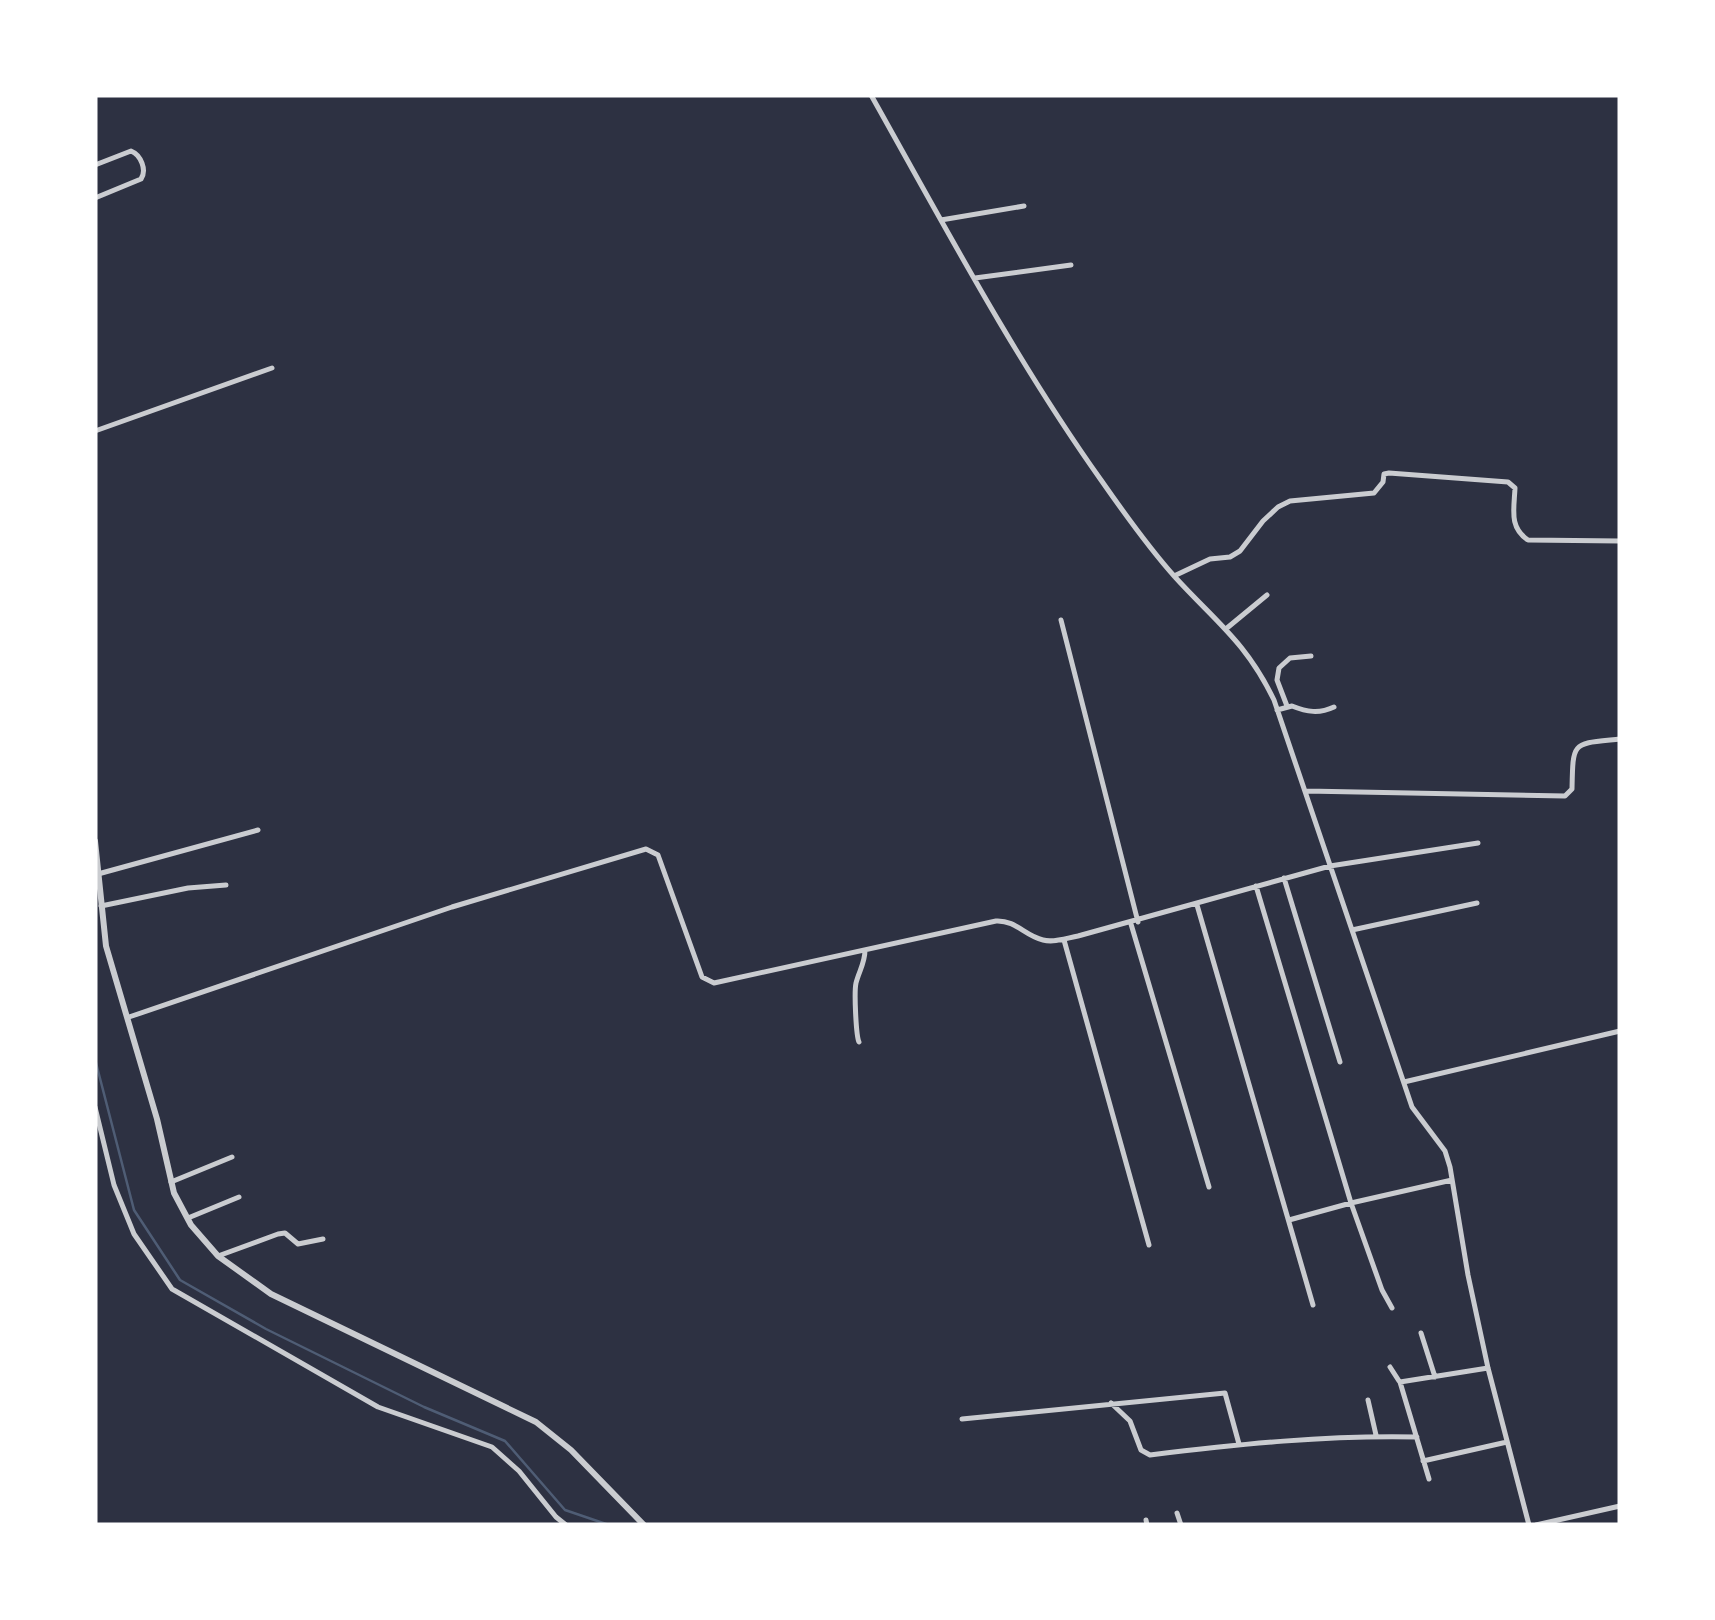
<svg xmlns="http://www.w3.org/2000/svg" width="1715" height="1620" font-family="Barlow,sans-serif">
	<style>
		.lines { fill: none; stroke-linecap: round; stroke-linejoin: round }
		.stream { stroke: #4f5d75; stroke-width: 2.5 }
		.minor { stroke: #caccd0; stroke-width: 5 }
		.tertiary { stroke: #caccd0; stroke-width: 6 }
	</style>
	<rect width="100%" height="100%" fill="#2d3142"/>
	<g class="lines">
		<path class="stream" d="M95 1059 134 1210 180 1280 266 1329 424 1407 505 1441 565 1510 609 1525"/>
		<path class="minor" d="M871 95C944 225 1015 359 1101 480 1124 513 1148 547 1175 577 1216 622 1246 642 1274 700L1412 1107 1445 1151 1450 1167 1468 1275 1488 1368 1529 1525
			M95 165 131 151C141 155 147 170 141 179L95 198
			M941 220 1024 206
			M975 278 1071 265
			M95 431 272 368
			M1174 576 1210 559 1230 557 1240 551 1263 521 1278 507 1290 501 1374 493 1383 482 1384 474 1389 473 1508 482 1515 488C1514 510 1509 527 1528 540L1620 541
			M1061 620 1138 922
			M1227 628 1267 595
			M1287 706 1277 680 1279 668 1290 658 1311 656
			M1277 710 1292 706C1307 712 1319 714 1334 707
			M1306 791 1565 796 1572 789C1573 740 1572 744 1620 739
			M98 874 258 830
			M1284 878 1340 1062
			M1256 886 1351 1203 1452 1180
			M1197 905 1313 1305
			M101 906 188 888 226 885
			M1131 924 1209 1187
			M1352 930 1477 903
			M1064 940 1149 1245
			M129 1017 452 907 646 849 658 855 702 977 714 983 996 921C1016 920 1025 936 1043 940 1054 943 1067 938 1078 936L1330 866 1478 843
			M859 1042C856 1036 854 992 856 983 859 971 865 963 865 950
			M1404 1082 1620 1031
			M95 1107 114 1185 134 1234 172 1289 378 1407 492 1447 519 1471 556 1517 566 1525
			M171 1182 232 1157
			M188 1218 239 1197
			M1289 1220 1351 1203 1382 1290 1392 1308
			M218 1256 278 1234 285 1233 298 1244 323 1239
			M1421 1333 1435 1377
			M1390 1367 1399 1381
			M1368 1400 1376 1435
			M1111 1403 1130 1421 1141 1450 1150 1455C1240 1444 1327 1435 1417 1437
			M962 1419 1225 1393 1239 1444
			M1423 1461 1507 1442
			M1429 1479 1400 1382 1488 1368
			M1177 1513 1181 1525
			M1146 1520 1147 1525
			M1536 1525 1620 1506"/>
		<path class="tertiary" d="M95 841 106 946 157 1119 174 1193 191 1225 218 1256 271 1294 536 1422 571 1450 644 1525"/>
	</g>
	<rect width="1715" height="1620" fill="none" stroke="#ffffff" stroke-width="195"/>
</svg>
